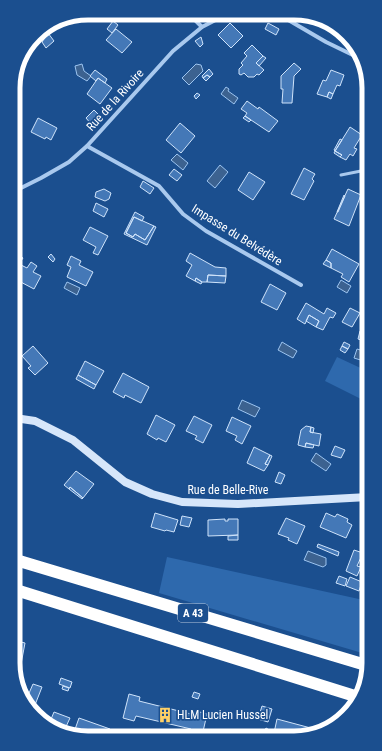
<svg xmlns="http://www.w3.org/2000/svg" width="382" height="751" font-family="'Roboto Condensed',sans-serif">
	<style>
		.green { fill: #2e69ad }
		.water { fill: #3c6290; stroke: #9cc4f0 }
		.building { fill: #4478b7; stroke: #cfe3fa }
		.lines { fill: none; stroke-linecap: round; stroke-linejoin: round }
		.lane { stroke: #a9c9ee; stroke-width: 3 }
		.street { stroke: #a9c9ee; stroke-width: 4 }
		.secondary { stroke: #d6e6fa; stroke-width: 8 }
		.highway { stroke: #fff; stroke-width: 12 }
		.labels { text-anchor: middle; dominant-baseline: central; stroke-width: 3.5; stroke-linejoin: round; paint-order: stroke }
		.shield { fill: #1b4f8f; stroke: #bbcadd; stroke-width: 1 }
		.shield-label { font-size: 11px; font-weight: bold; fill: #fff }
		.street-label { font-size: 12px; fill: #fff; stroke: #1b4f8f }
		.poi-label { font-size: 12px; fill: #fff; stroke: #1b4f8f; text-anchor: start }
		.rim { fill: none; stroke: #fff; stroke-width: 5 }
	</style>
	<rect width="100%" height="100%" fill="#1b4f8f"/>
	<path class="green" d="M337 357 367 371V402L325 381Z
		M167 557 368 601 369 655 159 593Z"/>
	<path class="water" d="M82 64 84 71 91 76 87 81 77 75 75 66Z
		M196 64 201 65 203 71 189 85 182 78Z
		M226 87 229 89 228 91 238 98 234 104 221 94Z
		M177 154 188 163 183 170 171 160Z
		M220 165 228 172 215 188 207 181Z
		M341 280 351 286 347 293 337 287Z
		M67 282 80 288 77 295 64 288Z
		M282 342 297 351 293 358 278 350Z
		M357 349 367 352V362L354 358Z
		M242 400 260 408 255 417 238 409Z
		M316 453 331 464 326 471 311 461Z
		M308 551 326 558V565L323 567 304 560Z"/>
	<path class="building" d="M113 21 118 25 112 33 107 29Z
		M230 23 243 36 231 48 218 35Z
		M268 23 279 29 276 35 265 29Z
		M116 29 132 42 122 53 106 40Z
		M48 33 54 41 46 48 42 42Z
		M201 37 203 44 200 47 195 41Z
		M252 45 263 56 256 63 264 70 259 75 257 74 254 77H248L244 73 241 75 239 74V69L243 65 241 63 247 56 244 53Z
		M263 56 266 58 259 66 256 63Z
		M294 63 301 69 294 76 292 103H282L283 89H281V76Z
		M209 69 213 74 210 77 207 75 203 78 202 76Z
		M95 70 107 79 105 83 98 78 96 81 90 76Z
		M331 70 344 75 340 86 337 85 333 94 329 92 327 97 317 94 323 80 326 81Z
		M207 75 210 77 206 81 203 78Z
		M98 78 112 88 100 104 87 94Z
		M329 92 333 94 331 99 327 97Z
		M197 93 200 95 196 99 194 96Z
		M247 101 258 109 259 107 278 121 269 132 245 116 247 113 241 109Z
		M94 110 100 116 92 125 86 118Z
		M245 116 251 120 249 122 243 118Z
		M38 118 57 128 51 140 46 137 45 139 31 132Z
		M180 123 195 136 181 153 166 140Z
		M350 127 362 135 354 148 357 149 353 156 350 154 346 160 340 157 342 155 335 151Z
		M340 139 342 140 335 151 334 150Z
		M335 151 342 155 340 157 334 153Z
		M304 168 315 174 312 179 314 181 304 200 291 194Z
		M174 169 182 175 177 181 169 175Z
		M249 172 265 182 253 200 238 190Z
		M143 181 154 188 150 194 140 187Z
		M104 189 111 193 109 199 105 201 95 197 96 192Z
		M348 189 361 195 349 226 334 219Z
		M344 195 345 196 338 212H337Z
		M96 203 108 209 104 217 93 211Z
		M135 212 144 217 142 221 134 217 126 233 133 237 135 234 145 240 154 226 156 227 147 245 124 234Z
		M134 217 154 226 145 240 135 234 133 237 126 233Z
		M90 227 108 236 98 255 93 253 96 247 83 240Z
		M332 249 359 264 349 282 341 277 343 274 331 268V263L326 260Z
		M190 253 215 267 226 268V276L208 275 207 282H202L196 278 195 281 186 276 192 265 186 261Z
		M17 254 23 258 19 264 27 268 31 262 37 266 33 272 41 276 34 289 15 279V258Z
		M51 254 55 259 53 262 48 257Z
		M71 256 81 261 79 265 93 272 86 286 67 277 71 267 67 265Z
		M326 260 331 263V268L323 264Z
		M208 275 226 276 225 283 207 282Z
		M196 278 202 282 201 284 195 281Z
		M270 284 286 293 277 310 261 302Z
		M306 303 324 314 327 308 336 313 333 318 330 317 323 330 316 327 319 321 309 315 305 324 297 319Z
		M350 308 360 313 352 327 342 322Z
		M309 315 319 321 316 327 306 321Z
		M366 326H367V342L361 340Z
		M360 331 364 332 361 340 358 339Z
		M344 342 350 345 348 349 342 346Z
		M33 346 48 363 35 375 28 368 31 366 22 356Z
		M342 346 348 349 345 353 340 350Z
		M85 361 104 371 96 385 78 375Z
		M123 373 149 387 141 403 125 395 124 398 113 392Z
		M78 375 96 385 94 389 76 379Z
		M156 415 175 425 166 442 158 438 157 440 147 434Z
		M194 416 212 425 203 443 195 439 197 436 186 431Z
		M232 417 251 426 242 444 235 440 237 436 226 431Z
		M306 426 311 427 310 432 321 434 319 446 306 443 305 447 298 445 301 430Z
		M311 427 314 428 313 433 310 432Z
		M306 443 314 445 313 448 305 447Z
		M335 446 345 450 341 458 331 455Z
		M254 447 270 455 265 464 268 465 264 471 247 463Z
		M270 455 272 456 268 465 265 464Z
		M76 471 94 484 83 498 70 487 69 489 64 485Z
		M279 472 285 475 281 484 275 482Z
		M70 487 83 498 82 499 69 489Z
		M155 513 178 520 174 532 166 530 165 531 151 527Z
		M326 513 335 517 337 514 348 519 347 522 352 525 346 538 320 527Z
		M182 516 192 518 189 527 180 525Z
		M286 518 305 526 297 544 288 540 289 538 278 534Z
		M225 519V521H228V519H238V535L208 536V520Z
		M238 535V540H228V536Z
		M318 544 339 552 338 556 317 547Z
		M354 550 363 553 357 566 361 567 357 576 346 571Z
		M339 576 347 579 345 586 336 583Z
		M350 577 362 582 359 591 346 586Z
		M17 641 25 643 21 664 17 663Z
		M17 663 21 664 17 683Z
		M61 678 72 682 70 688 59 684Z
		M33 684 42 687 33 710 26 700Z
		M63 686 69 688 68 691 62 689Z
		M194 692 200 694 198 699 192 697Z
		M129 694 140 697 139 701 195 715 196 711 207 714 202 736 190 735 191 729 136 716 134 721 123 718Z
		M262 706 272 709 268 722 258 719Z
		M54 712 70 718 64 731 49 724Z
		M79 718 110 729 107 737H78L73 735Z
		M277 719 322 731 318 734 281 735 274 733Z
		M266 728 273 732V735H259L260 734 262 735Z"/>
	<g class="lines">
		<path class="lane" d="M341 175 366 170"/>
		<path class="street" d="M171 14 191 16 202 27
			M278 14 326 42 361 59
			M87 146 159 186 183 214 206 231 301 285
			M14 193 17 190 41 178 69 162 87 146 173 51 202 27 227 14"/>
		<path class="secondary" d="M15 418 35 421 73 440 125 482 152 494 182 502 238 504 368 497"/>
		<path class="highway" d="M16 560 369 666
			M16 590 358 697"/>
	</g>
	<defs>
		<symbol id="building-bare" viewBox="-9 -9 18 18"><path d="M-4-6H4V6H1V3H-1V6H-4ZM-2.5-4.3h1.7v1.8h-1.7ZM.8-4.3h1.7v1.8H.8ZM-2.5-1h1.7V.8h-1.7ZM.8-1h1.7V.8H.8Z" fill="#ffd166" stroke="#1b4f8f" stroke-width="2.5" paint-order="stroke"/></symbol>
	</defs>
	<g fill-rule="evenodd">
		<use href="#building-bare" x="154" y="704" width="22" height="22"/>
	</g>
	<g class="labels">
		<rect class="shield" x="178" y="604" width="30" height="18" rx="3"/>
		<g class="shield-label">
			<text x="193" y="613">A 43</text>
		</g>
		<g class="street-label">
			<text transform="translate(115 100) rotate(-48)">Rue de la Rivoire</text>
			<text transform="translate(237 235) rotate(32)">Impasse du Belvédère</text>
			<text x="228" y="490">Rue de Belle-Rive</text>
		</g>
		<g class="poi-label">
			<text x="177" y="715">HLM Lucien Hussel</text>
		</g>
	</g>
	<path d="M0 0H382V751H0ZM88 20H294A68 68 0 0 1 362 88V663A68 68 0 0 1 294 731H88A68 68 0 0 1 20 663V88A68 68 0 0 1 88 20Z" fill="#1b4f8f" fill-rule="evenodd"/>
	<path class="rim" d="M88 20H294A68 68 0 0 1 362 88V663A68 68 0 0 1 294 731H88A68 68 0 0 1 20 663V88A68 68 0 0 1 88 20Z"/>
</svg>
